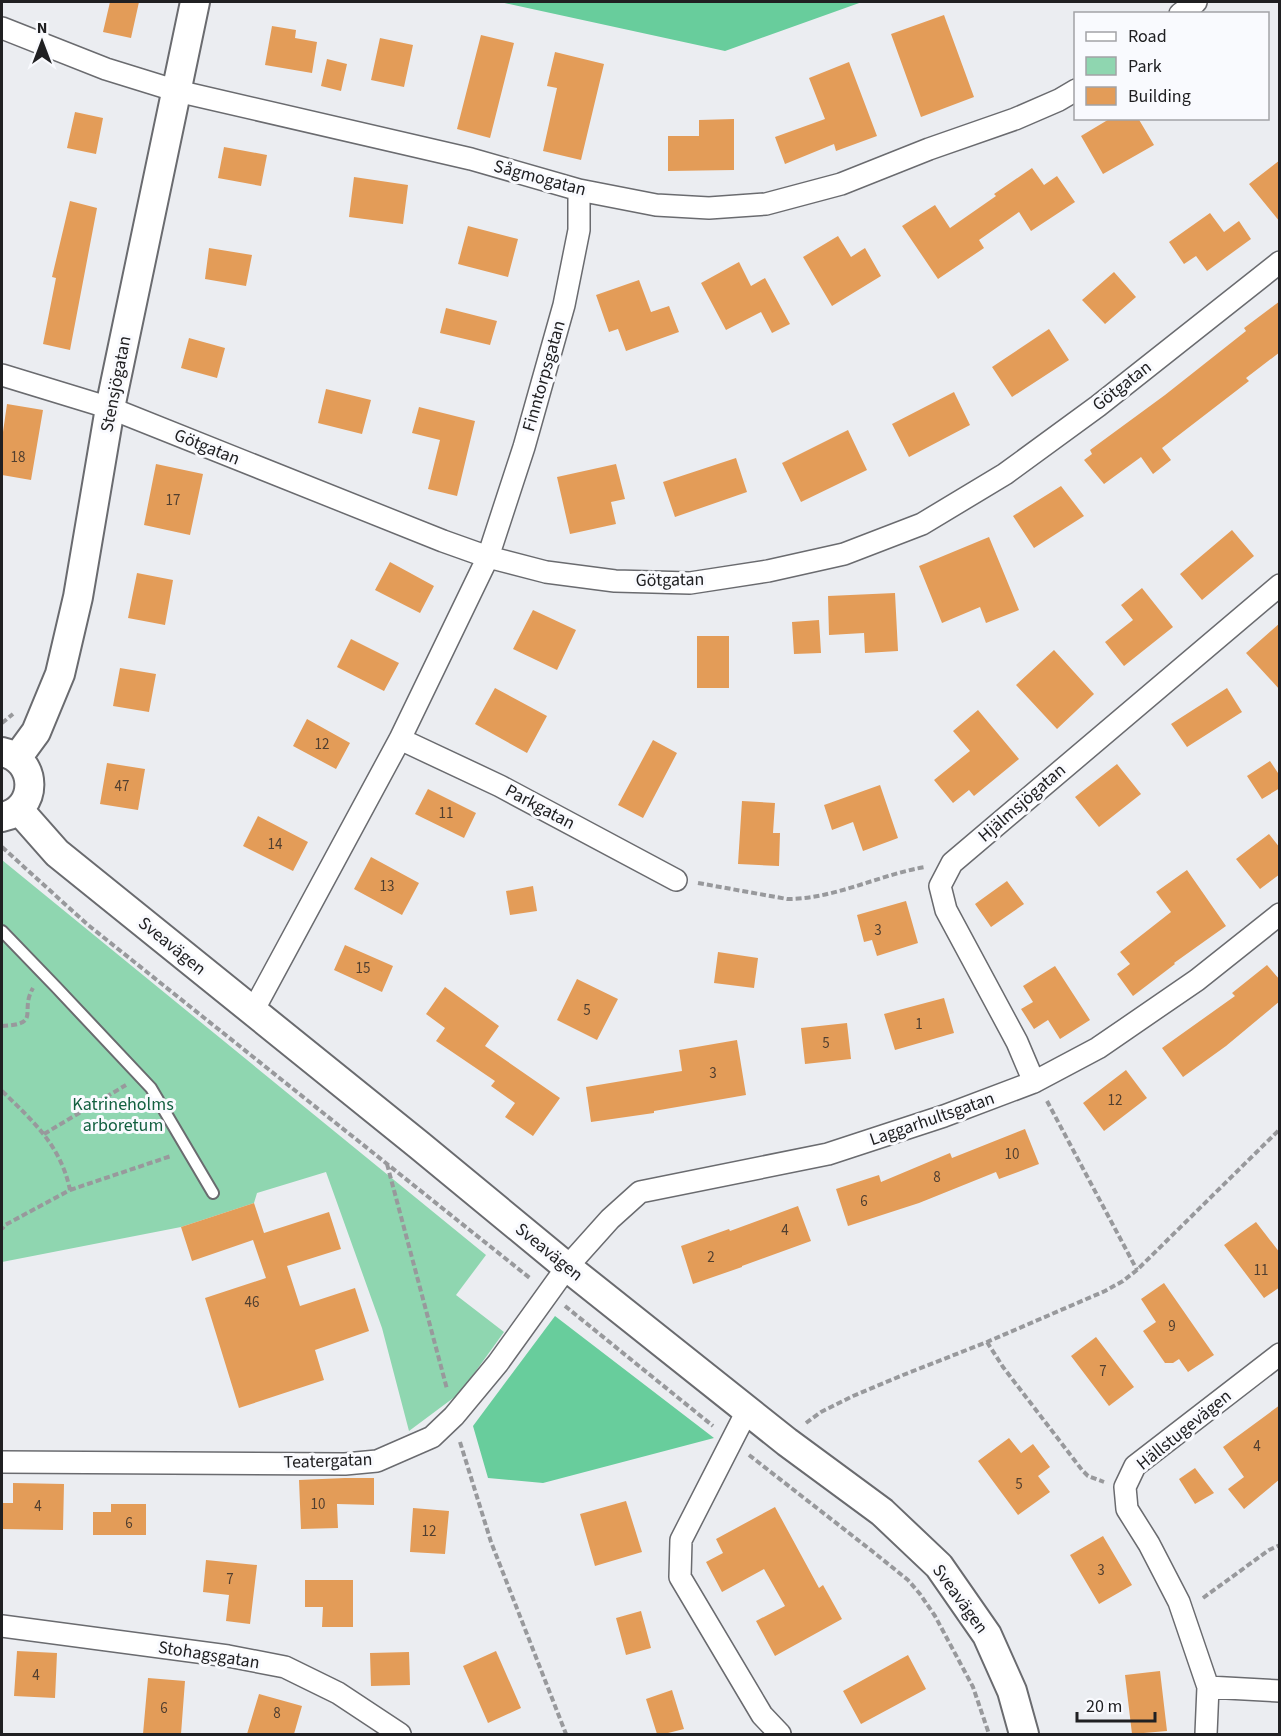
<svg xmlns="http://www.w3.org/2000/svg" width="1281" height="1736" font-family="'Source Sans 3',sans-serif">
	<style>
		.green { fill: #8fd6b0 }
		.forest { fill: #68cd9c }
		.building { fill: #e39c58 }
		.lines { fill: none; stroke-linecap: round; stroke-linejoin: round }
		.lane-casing { stroke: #6a6b6f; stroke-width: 14 }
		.street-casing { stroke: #6a6b6f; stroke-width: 24 }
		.secondary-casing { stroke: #6a6b6f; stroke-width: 32 }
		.path { stroke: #98999c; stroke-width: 4; stroke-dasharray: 6 3; stroke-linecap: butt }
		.lane { stroke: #fff; stroke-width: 10 }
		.street { stroke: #fff; stroke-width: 21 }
		.secondary { stroke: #fff; stroke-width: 28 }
		.labels { text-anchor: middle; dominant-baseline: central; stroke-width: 6; stroke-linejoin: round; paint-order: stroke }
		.number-label { font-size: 15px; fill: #513f30 }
		.street-label { font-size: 18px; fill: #202022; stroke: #f9fafe }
		.park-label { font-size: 18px; fill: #136040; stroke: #f9fafe }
	</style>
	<rect width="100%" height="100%" fill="#ebedf1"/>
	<path class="green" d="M2 860 486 1255 456 1295 504 1332 460 1393 409 1431 382 1328 326 1172 257 1193 254 1203 181 1227 2 1262Z"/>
	<path class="forest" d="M500 2H862L725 51Z
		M555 1316 714 1438 543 1483 488 1478 473 1426Z"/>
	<path class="building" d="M110 2H139L131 38 103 32Z
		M944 15 974 97 921 117 891 34Z
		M272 26 296 30 295 38 317 42 312 73 265 65Z
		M481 35 514 43 490 138 457 129Z
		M380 38 413 45 404 87 371 80Z
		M555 52 604 64 581 160 543 151 557 88 547 86Z
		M327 59 347 64 341 91 321 86Z
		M849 62 877 136 836 151 834 144 785 164 775 137 825 119 809 78Z
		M75 112 103 118 96 154 67 148Z
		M1111 118H1138L1154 145 1103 174 1081 136Z
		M734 119V170L668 171V136H699V120Z
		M224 147 267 155 261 186 218 178Z
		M1280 160V222L1249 184Z
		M1032 168 1044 185 1057 176 1075 202 1031 231 1019 212 979 240 984 248 938 279 902 226 935 205 950 228 996 196 994 194Z
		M354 177 408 185 403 224 349 217Z
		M70 201 97 208 70 350 43 344 56 278 52 277Z
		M1210 213 1224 232 1239 221 1251 239 1207 271 1196 256 1184 264 1169 242Z
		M468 226 518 239 508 277 458 264Z
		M838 236 851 257 865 248 881 276 832 306 803 257Z
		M209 248 252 255 246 286 205 279Z
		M739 262 751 286 765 278 790 324 772 333 761 312 726 330 701 283Z
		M1114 272 1136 297 1105 324 1082 300Z
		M639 280 651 312 669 306 679 332 626 351 618 329 609 332 596 295Z
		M1280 301V352L1246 378 1249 381 1162 448 1171 460 1153 474 1141 457 1104 484 1084 460 1092 454 1090 450 1165 395 1246 331 1244 328Z
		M446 308 497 321 490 345 440 333Z
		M1049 329 1069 360 1012 397 992 367Z
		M189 338 225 348 217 378 181 368Z
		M326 389 371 400 362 434 318 423Z
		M954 392 970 425 909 457 892 424Z
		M7 404 43 410 31 480 2 475V439Z
		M419 407 475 421 457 496 428 489 440 440 412 433Z
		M848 430 867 470 801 502 782 463Z
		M736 458 747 492 675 517 663 482Z
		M156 464 203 474 190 535 144 525Z
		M616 464 625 499 611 502 616 524 570 534 557 477Z
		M1061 486 1084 516 1034 548 1013 516Z
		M1232 530 1254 556 1202 600 1180 574Z
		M989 537 1019 610 986 623 980 607 942 623 919 566Z
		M390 562 434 586 420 613 375 590Z
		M137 573 173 580 165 625 128 618Z
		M1142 588 1173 627 1124 666 1105 642 1133 620 1121 605Z
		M895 593 898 651 865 653 864 633 829 635 828 596Z
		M533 610 576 630 557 670 513 649Z
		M819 620 821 653 794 654 792 622Z
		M1280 623V690L1246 653Z
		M697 636H729V688H697Z
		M351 639 399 663 384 691 337 667Z
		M1054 650 1094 694 1057 729 1016 685Z
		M120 668 156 674 149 712 113 706Z
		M495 688 547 716 527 753 475 724Z
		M1227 688 1242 712 1187 747 1171 724Z
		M978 710 1019 759 974 796 969 790 953 803 934 780 970 751 953 731Z
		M307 719 350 743 336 769 293 746Z
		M653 740 677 753 643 818 618 805Z
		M1270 761 1280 776V788L1262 799 1247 776Z
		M107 763 145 769 138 810 100 804Z
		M1117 764 1141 794 1099 827 1075 797Z
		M880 785 898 838 863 851 853 822 832 830 824 805Z
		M428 789 476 813 464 838 415 814Z
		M742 801 775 803 773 833H780L779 866 738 864Z
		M258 816 308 842 293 871 243 846Z
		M1269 834 1280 848V874L1260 889 1236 859Z
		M371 857 419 883 402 915 354 889Z
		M1187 870 1226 926 1174 963 1175 964 1133 996 1117 974 1130 964 1120 952 1171 912 1156 892Z
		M1007 881 1024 904 991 927 975 904Z
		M533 886 537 911 510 915 506 891Z
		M906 901 918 943 877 956 872 940 864 942 857 915Z
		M345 945 393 966 382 992 334 970Z
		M718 952 758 958 754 988 714 983Z
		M1267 965 1280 980V1001L1226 1046 1183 1077 1162 1048 1235 996 1232 993Z
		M1055 966 1090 1020 1060 1039 1048 1020 1034 1029 1021 1009 1033 1002 1023 986Z
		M577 979 618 999 597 1040 557 1020Z
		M445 987 499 1026 485 1046 560 1098 533 1136 505 1117 515 1103 491 1086 495 1081 436 1041 445 1028 426 1014Z
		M944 998 954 1033 895 1050 884 1014Z
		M847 1023 851 1059 805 1064 801 1028Z
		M737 1040 746 1095 654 1111V1113L591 1122 586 1087 682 1071 679 1050Z
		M1126 1070 1147 1098 1104 1131 1083 1103Z
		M1025 1129 1039 1164 999 1179 996 1172 919 1203 848 1226 836 1189 879 1175 881 1182 950 1153 952 1158Z
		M254 1203 264 1233 329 1212 341 1249 287 1266 300 1306 355 1288 369 1331 315 1350 324 1380 239 1408 205 1298 266 1278 253 1240 192 1261 181 1227Z
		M798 1206 811 1241 742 1266V1267L693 1284 681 1246 729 1229 730 1231Z
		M1256 1222 1280 1253V1287L1264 1298 1224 1245Z
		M1164 1283 1214 1355 1188 1372 1179 1359 1173 1363H1165L1143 1331 1156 1322 1141 1299Z
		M1096 1337 1134 1387 1109 1406 1071 1356Z
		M1280 1405V1479L1244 1509 1228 1489 1244 1477 1223 1447Z
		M1009 1438 1021 1453 1033 1444 1050 1467 1038 1476 1050 1492 1018 1515 978 1461Z
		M1195 1468 1214 1493 1195 1504 1179 1479Z
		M345 1478H374V1505L337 1504 338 1528 301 1529 299 1480Z
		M13 1483 64 1484 63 1530 2 1529V1503H13Z
		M626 1501 642 1552 595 1566 580 1514Z
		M111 1504H146V1535H93V1512H111Z
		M775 1507 819 1588 823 1585 842 1619 775 1656 756 1621 785 1606 764 1569 722 1592 706 1562 723 1553 716 1539Z
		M413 1508 449 1511 445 1554 410 1552Z
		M1103 1536 1132 1585 1099 1604 1070 1555Z
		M206 1560 257 1565 250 1624 226 1621 229 1595 203 1592Z
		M305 1580H353V1627H322L323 1607H305Z
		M641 1611 651 1648 626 1655 616 1618Z
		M17 1651 57 1653 55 1698 14 1696Z
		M496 1651 521 1708 488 1723 463 1666Z
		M409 1652 410 1685 371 1686 370 1653Z
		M908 1655 926 1689 861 1724 843 1691Z
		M1160 1671 1167 1731 1132 1734 1125 1675Z
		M148 1678 185 1681 181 1734H143Z
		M672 1690 684 1729 664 1734H657L646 1699Z
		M259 1694 302 1706 294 1734H247Z"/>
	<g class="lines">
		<defs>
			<path id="lane" d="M2 931 56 987 151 1088 213 1193"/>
			<path id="street" d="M1180 14 1196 2
				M2 28 106 69 177 91 471 159 579 190 656 205 709 208 766 204 841 184 929 149 1015 119 1059 100 1076 90
				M2 375 110 408 443 541 488 557 546 572 615 581 690 583 768 571 844 554 922 524 1005 474 1098 406 1280 262
				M400 739 500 786 676 880
				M253 1011 400 739 488 557 524 447 564 305 579 230V190
				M1034 1082 1017 1042 946 910 940 886 952 863 1280 585
				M747 1411 681 1540 680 1577 762 1715 780 1734
				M2 1462 345 1464 377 1461 432 1437 454 1416 498 1363 567 1267 610 1219 640 1192 828 1154 944 1116 1034 1082 1098 1048 1197 980 1280 914
				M2 1626 228 1656 285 1667 338 1693 400 1734
				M1208 1687 1280 1691
				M1206 1734 1208 1687 1179 1602 1149 1544 1127 1509 1125 1487 1135 1466 1280 1354"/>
			<path id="secondary" d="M2 752C38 759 39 810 2 817
				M17 758 36 732 60 674 78 597 110 408 195 2
				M19 810 57 853 419 1145 567 1267 787 1442 882 1512 939 1566 987 1635 1012 1691 1024 1734"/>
		</defs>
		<use href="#lane" class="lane-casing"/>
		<use href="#street" class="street-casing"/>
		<use href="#secondary" class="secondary-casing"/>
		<path class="path" d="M2 723 13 714
			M2 847 88 925 531 1279
			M698 883 787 899C835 899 878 875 925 867
			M2 1026C42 1024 19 1012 33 988
			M2 1091C33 1121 61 1146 70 1190L5 1225 2 1229
			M1047 1101 1137 1270
			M44 1134 126 1085
			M387 1164 447 1389
			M70 1190 171 1156
			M565 1306 713 1426
			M987 1342 1003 1367 1082 1470 1088 1476 1104 1482
			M806 1423 821 1412 853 1396 903 1375 987 1342 1105 1291 1123 1281 1137 1270 1280 1129
			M460 1442 491 1542 566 1734
			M749 1455 872 1551 908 1580 920 1594 935 1616 973 1687 989 1734
			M1203 1598 1269 1550 1280 1545"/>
		<use href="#lane" class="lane"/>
		<use href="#street" class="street"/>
		<use href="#secondary" class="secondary"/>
	</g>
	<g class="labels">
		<g class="number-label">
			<text x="18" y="457">18</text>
			<text x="173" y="500">17</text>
			<text x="322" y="744">12</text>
			<text x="122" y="786">47</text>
			<text x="446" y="813">11</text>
			<text x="275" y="844">14</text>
			<text x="387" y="886">13</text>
			<text x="878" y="930">3</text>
			<text x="363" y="968">15</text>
			<text x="587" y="1010">5</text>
			<text x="919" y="1024">1</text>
			<text x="826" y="1043">5</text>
			<text x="713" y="1073">3</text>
			<text x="1115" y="1100">12</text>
			<text x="1012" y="1154">10</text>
			<text x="937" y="1177">8</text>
			<text x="864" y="1201">6</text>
			<text x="785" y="1230">4</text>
			<text x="711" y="1257">2</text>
			<text x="1261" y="1270">11</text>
			<text x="252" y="1302">46</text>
			<text x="1172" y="1326">9</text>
			<text x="1103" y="1371">7</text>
			<text x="1257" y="1446">4</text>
			<text x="1019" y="1484">5</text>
			<text x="318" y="1504">10</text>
			<text x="38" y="1506">4</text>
			<text x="129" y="1523">6</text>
			<text x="429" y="1531">12</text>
			<text x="1101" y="1570">3</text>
			<text x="230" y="1579">7</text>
			<text x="36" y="1675">4</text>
			<text x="164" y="1708">6</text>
			<text x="277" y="1713">8</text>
		</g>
		<g class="street-label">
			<text transform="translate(540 178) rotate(15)">Sågmogatan</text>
			<text transform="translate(544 376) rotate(-74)">Finntorpsgatan</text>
			<text transform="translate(116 384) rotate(-79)">Stensjögatan</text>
			<text transform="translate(1122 386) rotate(-38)">Götgatan</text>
			<text transform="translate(207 447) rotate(22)">Götgatan</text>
			<text transform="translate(670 580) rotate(-1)">Götgatan</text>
			<text transform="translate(1022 803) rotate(-41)">Hjälmsjögatan</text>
			<text transform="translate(540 807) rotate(28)">Parkgatan</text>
			<text transform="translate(172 946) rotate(39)">Sveavägen</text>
			<text transform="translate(932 1119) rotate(-19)">Laggarhultsgatan</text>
			<text transform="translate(549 1252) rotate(39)">Sveavägen</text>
			<text transform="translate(1184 1430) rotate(-39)">Hällstugevägen</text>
			<text transform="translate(328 1461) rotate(-2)">Teatergatan</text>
			<text transform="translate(960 1599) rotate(54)">Sveavägen</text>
			<text transform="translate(209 1655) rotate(9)">Stohagsgatan</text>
		</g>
		<g class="park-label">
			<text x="123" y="1104">Katrineholms<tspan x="123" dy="21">arboretum</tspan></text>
		</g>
	</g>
	<rect width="1281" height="1736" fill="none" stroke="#202022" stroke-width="6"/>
	<rect x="1074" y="12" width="195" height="108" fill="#f9fafe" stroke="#a2a3a6" stroke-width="1.5"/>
	<rect x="1086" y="32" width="30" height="9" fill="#ffffff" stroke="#a2a3a6" stroke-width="1.5"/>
	<text x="1128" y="42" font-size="18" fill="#202022">Road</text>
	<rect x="1086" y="57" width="30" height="18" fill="#8fd6b0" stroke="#a2a3a6" stroke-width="1.5"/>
	<text x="1128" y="72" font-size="18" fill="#202022">Park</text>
	<rect x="1086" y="87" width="30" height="18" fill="#e39c58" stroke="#a2a3a6" stroke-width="1.5"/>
	<text x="1128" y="102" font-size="18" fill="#202022">Building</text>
	<g transform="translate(42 42)" stroke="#f9fafe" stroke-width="4.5" paint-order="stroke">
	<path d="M0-4.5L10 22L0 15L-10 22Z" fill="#202022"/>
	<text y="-9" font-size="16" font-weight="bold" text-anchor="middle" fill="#202022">N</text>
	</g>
	<path d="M1077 1712v9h78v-9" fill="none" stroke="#202022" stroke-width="3"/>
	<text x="1086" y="1712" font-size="18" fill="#202022" stroke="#f9fafe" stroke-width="4.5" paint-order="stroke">20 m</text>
</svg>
